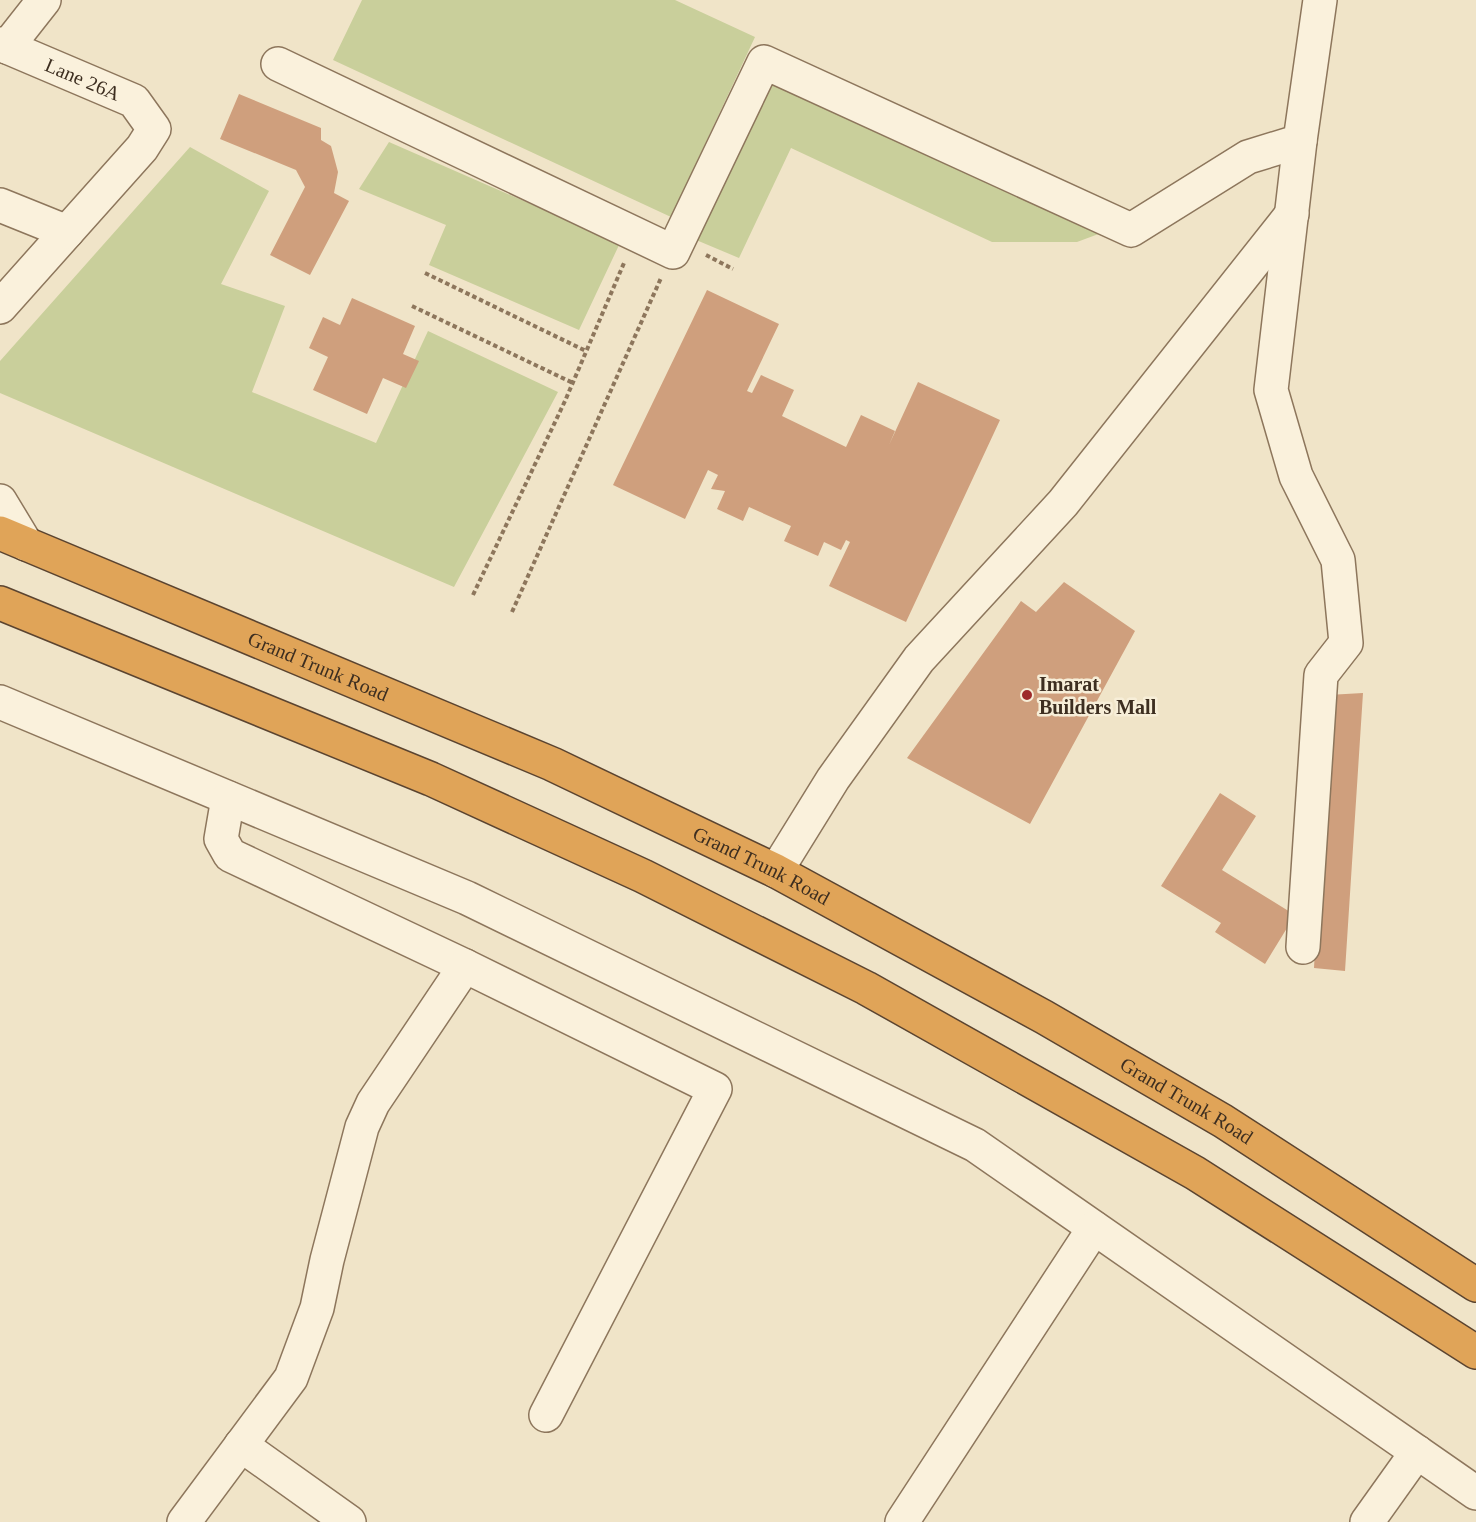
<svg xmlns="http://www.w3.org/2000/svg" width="1476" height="1522" font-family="Georgia,serif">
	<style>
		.green { fill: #c9cf9b }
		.building { fill: #cf9f7d }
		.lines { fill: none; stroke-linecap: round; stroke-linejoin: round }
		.minor-casing { stroke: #8d765c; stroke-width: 36 }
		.highway-casing { stroke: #5b4430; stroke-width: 36 }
		.path { stroke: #8d765c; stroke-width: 4; stroke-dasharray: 4.5 3; stroke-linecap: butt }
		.minor { stroke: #faf1dc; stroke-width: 33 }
		.highway { stroke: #e0a458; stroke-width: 33 }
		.poi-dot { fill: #9e2a2b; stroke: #f7eed8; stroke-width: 2 }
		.labels { text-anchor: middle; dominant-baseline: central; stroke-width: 5; stroke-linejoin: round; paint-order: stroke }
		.street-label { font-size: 20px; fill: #3d2e20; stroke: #f7eed8 }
		.poi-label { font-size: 20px; font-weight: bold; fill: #3d2e20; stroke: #f7eed8; text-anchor: start }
	</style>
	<rect width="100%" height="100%" fill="#f0e4c8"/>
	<path class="green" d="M362 0H675L755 37 671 217 333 60Z
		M770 76 1112 229 1077 242H992L791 148 739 258 689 237Z
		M389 142 620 243 579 330 429 265 446 225 359 189Z
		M190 147 269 191 221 284 285 306 252 392 376 443 428 331 558 392 454 587 0 393V361Z"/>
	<path class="building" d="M239 94 321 128V140L331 146 338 172 334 193 349 201 310 275 270 255 305 187 296 170 220 139Z
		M707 290 779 324 747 391 752 393 761 375 794 390 782 416 846 447 861 415 895 431 889 445 918 382 1000 420 906 622 829 586 850 542 846 540 841 550 824 542 818 556 784 541 791 526 749 507 743 521 717 509 725 491 711 489 718 475 708 470 685 519 613 485Z
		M352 298 415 326 403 354 419 361 406 388 383 378 367 414 313 390 328 357 309 348 323 317 340 325Z
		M1064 582 1135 631 1030 824 907 758 1021 601 1036 612Z
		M1363 693 1345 971 1314 968 1328 695Z
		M1220 793 1256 816 1222 870 1295 915 1265 964 1215 932 1221 923 1161 886Z"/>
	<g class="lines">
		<defs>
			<g id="minor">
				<path id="s1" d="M0 44 134 101 154 129 142 148 0 307"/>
				<path d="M7 47 44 0"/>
				<path d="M278 64 673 252 764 62 1131 230 1248 157 1300 141 1320 0"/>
				<path d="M1300 141 1271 390 1296 476 1338 560 1346 643 1321 675 1303 947"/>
				<path d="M0 205 67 232"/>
				<path d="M0 501 26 544"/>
				<path d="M0 702 467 898 975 1145 1476 1493"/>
				<path d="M228 798 221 839 230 855 465 966 715 1089 546 1415"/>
				<path d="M776 871 833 779 919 659 1063 503 1292 214"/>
				<path d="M241 1445 349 1522"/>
				<path d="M184 1522 291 1378 317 1308 327 1260 362 1127 373 1103 465 966"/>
				<path d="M902 1522 1094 1228"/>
				<path d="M1367 1522 1417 1452"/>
			</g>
			<g id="highway">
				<path id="s2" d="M0 533 552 764 776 871 1044 1017 1223 1121 1476 1285"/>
				<path d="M0 603 431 779 643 876 866 988 1195 1173 1476 1352"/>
			</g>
		</defs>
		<use href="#minor" class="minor-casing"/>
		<use href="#highway" class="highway-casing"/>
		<path class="path" d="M706 255 733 269
			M425 273 586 351
			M412 306 573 383
			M473 595 565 401 624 263
			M512 612 661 278"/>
		<use href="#minor" class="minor"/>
		<use href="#highway" class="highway"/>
	</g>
	<circle class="poi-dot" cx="1027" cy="695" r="6"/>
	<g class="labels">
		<g class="street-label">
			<text stroke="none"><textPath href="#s1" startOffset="90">Lane 26A</textPath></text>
			<text stroke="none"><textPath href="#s2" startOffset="345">Grand Trunk Road</textPath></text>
			<text stroke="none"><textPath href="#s2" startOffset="831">Grand Trunk Road</textPath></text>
			<text stroke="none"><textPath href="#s2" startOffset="1317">Grand Trunk Road</textPath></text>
		</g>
		<g class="poi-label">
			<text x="1039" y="684">Imarat<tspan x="1039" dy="23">Builders Mall</tspan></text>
		</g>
	</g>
</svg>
